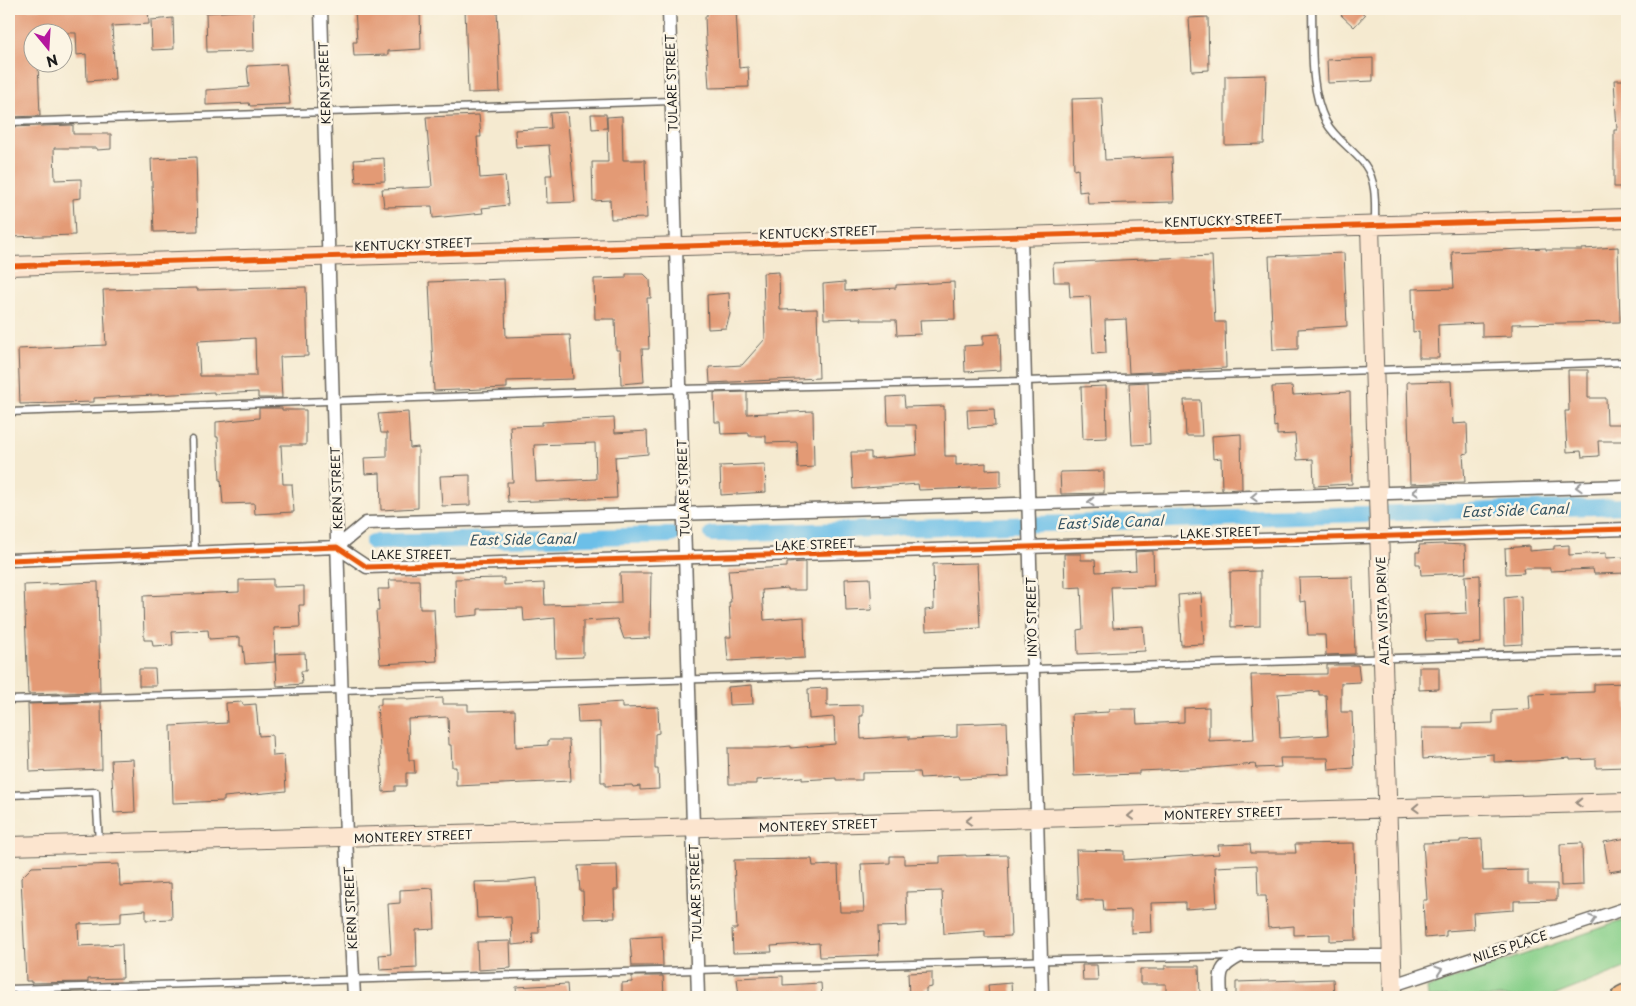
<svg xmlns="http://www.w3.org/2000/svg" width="1636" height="1006" font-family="'Playpen Sans',sans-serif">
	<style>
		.green { fill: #89d08b; stroke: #527654 }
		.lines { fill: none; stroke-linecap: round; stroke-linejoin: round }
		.canal { stroke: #6cbfe8; stroke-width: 16 }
		.building { fill: #e39a75; fill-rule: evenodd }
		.lane-casing { stroke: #68645b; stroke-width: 9 }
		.street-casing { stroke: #68645b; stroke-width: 15 }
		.secondary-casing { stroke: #68645b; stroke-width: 20 }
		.highway-casing { stroke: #68645b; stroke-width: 25 }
		.lane { stroke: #fff; stroke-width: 6 }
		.street { stroke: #fff; stroke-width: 12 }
		.secondary { stroke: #fce5cf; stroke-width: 18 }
		.highway { stroke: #f7be87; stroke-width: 22 }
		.cycleway-casing { stroke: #fcf5e5; stroke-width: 8 }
		.cycleway { stroke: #e8590c; stroke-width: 5 }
		.oneway { stroke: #999 }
		.oneway2 { stroke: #978b7e }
		.labels { text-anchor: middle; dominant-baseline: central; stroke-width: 5; stroke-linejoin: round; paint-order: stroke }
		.street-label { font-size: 12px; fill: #1c1c1c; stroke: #fcf5e5 }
		.water-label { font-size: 14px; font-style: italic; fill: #385563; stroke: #fcf5e5 }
	</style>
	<rect width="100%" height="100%" fill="#fcf5e5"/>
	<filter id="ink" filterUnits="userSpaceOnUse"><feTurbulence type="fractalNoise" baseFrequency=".02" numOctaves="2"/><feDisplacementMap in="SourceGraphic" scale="10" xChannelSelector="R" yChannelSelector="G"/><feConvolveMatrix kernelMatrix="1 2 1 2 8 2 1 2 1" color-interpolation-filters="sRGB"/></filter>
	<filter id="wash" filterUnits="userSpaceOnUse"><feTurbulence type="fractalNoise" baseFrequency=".0096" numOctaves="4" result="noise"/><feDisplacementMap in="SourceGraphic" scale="20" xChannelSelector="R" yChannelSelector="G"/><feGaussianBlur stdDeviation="1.12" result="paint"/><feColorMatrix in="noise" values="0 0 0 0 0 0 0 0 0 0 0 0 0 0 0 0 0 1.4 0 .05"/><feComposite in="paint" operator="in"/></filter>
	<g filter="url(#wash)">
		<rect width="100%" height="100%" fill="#f5ead0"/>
		<path class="green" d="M1627 919V967L1551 997H1428L1427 988Z"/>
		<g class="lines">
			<path class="canal" d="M712 534 1627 506
				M373 542 672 535"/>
		</g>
		<g id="blocks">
			<path class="building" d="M9 9H148L149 24 112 26 115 79 87 81 86 54 77 55 76 33 32 32V62H38L40 116 9 117Z
				M355 9H420L421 49 388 51V55L354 56 353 42H357Z
				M465 9H497L500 92 468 93Z
				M707 9H736L739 68 748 67 749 87 709 88 706 42 705 16H707Z
				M1347 9H1358L1365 15 1354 27 1341 15Z
				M253 10 254 51 207 52 206 13Z
				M1208 17 1209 70 1192 71 1189 18Z
				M173 18 174 49 152 50 151 20Z
				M1373 58V81L1328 83 1327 60Z
				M286 64 290 104 250 106 249 103 206 105V90L249 87 247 66Z
				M1266 75 1264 144 1225 145V76Z
				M1614 80H1627V187H1614V130H1617Z
				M1102 98 1105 160 1172 157 1174 202 1088 204 1087 191 1079 192 1078 169 1074 170 1072 99Z
				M567 112 575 202 547 203 546 175H552L549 145 516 147 515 130 551 128 550 113Z
				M591 114H606L607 128 592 129Z
				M479 115 481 137H477L480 178 505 176 508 205 482 208 483 213 433 218 432 206 384 207 382 189 430 187 432 186 426 117Z
				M622 116 623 160H645L647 218 611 219 610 200 593 201 592 162H608L607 117Z
				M73 125V134H111V149L97 150V148H54L55 180 81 179V198L73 199 75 235 10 237 9 127Z
				M196 157 198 231 154 232 151 159Z
				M384 158 385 181 356 182 354 160Z
				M1618 247 1620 322 1512 324V336L1482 337V323L1438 325 1439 358H1419V331L1413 332 1412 289 1454 288 1452 252 1546 248V250H1582V249Z
				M1344 253 1347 326 1298 329V349L1273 350 1269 256Z
				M1212 256 1215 322H1225L1226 368 1129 373 1126 319 1105 320 1106 353 1093 354 1090 296 1070 297 1069 282H1054L1053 263Z
				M779 272 780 310 817 309 819 378 710 383 709 367 742 365 765 339 763 273Z
				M626 274H644L650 280 651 298H647L649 349H642L644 382 621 384 620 350H616L615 319H595L594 279 626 278Z
				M504 279 506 337 570 335 573 379 507 381V388L434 391 429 282Z
				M845 282V291L896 288V285L954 282 955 319 920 320 921 334 897 335 896 320H861V318L824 319 823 284Z
				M306 287 308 356 280 357 282 398H258V392L214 394V392L94 398V402L20 404 18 349 106 345 103 290 197 288V290ZM255 338 256 376H200L198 341Z
				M729 293 730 314 726 328 708 329 707 295Z
				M1000 334 1001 370 965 372 964 346 983 345V335Z
				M1568 370H1588V398H1606L1607 424H1627V441H1598L1599 456 1582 457 1581 451 1567 452 1565 411H1569Z
				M1451 381 1453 424 1467 423 1468 453 1463 454 1465 482 1410 484 1407 382Z
				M1148 382 1150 444 1132 445 1129 383Z
				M1106 386 1107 438 1083 439 1081 387Z
				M1292 386 1293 395 1350 392 1352 484 1314 486 1313 459 1297 460 1295 434 1277 435V426L1274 427 1272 387Z
				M747 392V414L813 411 814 467 798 468 797 442 766 443V436H749V433L721 434 720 422H715L714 393Z
				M904 396 905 407 944 406 945 456H956V465L986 463V470L1001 469V487L919 490 918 484 853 489 851 452H871V459L917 455 916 425H888L887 397Z
				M1184 400H1200L1202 436H1186Z
				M259 408H282V410H306V445H281L283 484H292L294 512 255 514 254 503 223 504 221 480 220 481 218 437H216V422L259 418Z
				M994 409 995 426 968 428 967 410Z
				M408 412 410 448 418 447V508L381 510 380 473 365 474 364 458 387 457V433H381L378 414Z
				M614 418 615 433 647 431 648 454 615 457 617 498 508 502 507 482H513L510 426 542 425V422ZM595 443 596 479 536 482 534 445Z
				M1241 434 1242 489 1222 490 1221 458 1213 459 1212 436Z
				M765 464 766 492 721 495 720 466Z
				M1104 471V493L1061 494 1060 472Z
				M470 475V505L442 506 440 476Z
				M1442 544 1465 545 1466 573 1421 575 1420 564H1416V552H1420L1419 545Z
				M1569 545V555L1606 553V558L1627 557V573L1594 574 1593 569 1550 571V568H1523L1524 573 1506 574 1505 548 1529 546V551L1554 549V546Z
				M1153 551 1154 586 1111 587 1113 628 1143 626 1145 651 1078 654 1077 630 1083 629 1081 587 1065 588 1064 554H1081V560H1095L1096 572 1136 570 1135 552Z
				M805 562V590H788V588L762 590 764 620 804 617 805 658 784 659V658L728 661 726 637H731L729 602H731L728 570 787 567V563Z
				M977 563 980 628 926 631 925 610 934 609 933 564Z
				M1260 571V626L1231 627 1230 572Z
				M620 573H651L650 638 624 639 617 619 583 621V657L556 658 555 618 524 621 523 608 478 609V615L456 617 455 579 504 578V585L544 583 545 605 587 604 621 603Z
				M1480 575 1481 643 1457 644V640L1426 641 1424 615 1467 613 1465 576Z
				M1353 577 1355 654 1326 655 1325 635H1308L1306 601 1300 602 1299 578Z
				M870 578 872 610 846 611 845 579Z
				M273 579V587L304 586V605H299L300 627 274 628 275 662 245 664 243 646H240V637L209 639 208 630 172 632 173 645 153 646 152 640H144L143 596 239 592V580Z
				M389 580H419L420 609H434L437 661 380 664 376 611H379L378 589H390Z
				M98 582 100 692 28 694 24 585Z
				M1201 593 1204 644 1181 645 1178 595Z
				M1521 596 1522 644 1505 645 1504 598Z
				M305 653 306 671H301L302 684 277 686 275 654Z
				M1327 665H1358L1360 682 1341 683V712H1352L1354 768 1329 770 1328 758H1280L1281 767 1256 768 1255 764 1210 768 1139 771V774L1074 776 1072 714 1109 712V709H1136L1137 724 1184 722V708L1209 707V741L1254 739 1251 675 1327 674ZM1319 691V695H1326L1328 735 1280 738 1278 694Z
				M1419 667H1439V689L1419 690Z
				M139 669H155L156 686H139Z
				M1627 683V767L1596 768V759L1570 760V758L1533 761 1494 762V754L1423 759 1422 728H1462V724L1493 723V711L1530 709 1529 694 1594 692V684Z
				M752 685 753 704 729 705 728 687Z
				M827 688V706L863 705V716H860L861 739 909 736V739L957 737V724L1007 722 1009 777 959 779 958 776 920 778 919 772 862 773V780H836V778L802 780V777L757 780V784H729L728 748H769L791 746V748L835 744 834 717 809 719 808 689Z
				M381 698H406L407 700 443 698V704H468V711L515 710 516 747 548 745V740H569L571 781 456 786V767H452L451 745H449L448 717 408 719 409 760H414L415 773H406V786H395V791L383 792 377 705H381Z
				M101 702 102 769 30 772 28 704Z
				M242 702 243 705 256 704 259 736 272 735 273 756 284 755 286 791 224 797V801L173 803 171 726 227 723 226 703Z
				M622 702V708L658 707 659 733 655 734V769H658L659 789 640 790V786L633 787 632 785 605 786V782H601L600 722 578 723 577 705Z
				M133 759 135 812 114 813 111 760Z
				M1627 838V869L1609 872 1604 842Z
				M1482 839 1483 871 1528 870V884H1557V900L1514 901V910L1473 913 1474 929 1446 931V936L1425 938 1423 900H1427L1423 843 1460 842V840Z
				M1354 843 1356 940 1330 941V934L1294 935V926L1268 928 1266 896H1258L1257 865 1215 867 1217 907 1185 909V902L1151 903 1152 932 1131 933V910L1104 911 1103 900H1078L1076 850 1124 851V860L1219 854 1218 845 1250 844 1251 853H1296L1295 844Z
				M1582 843 1583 885 1561 886 1560 844Z
				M966 855V856L1008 855 1011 936 985 937V931L944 934 942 891 906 892 907 926 878 927 879 955 820 957 819 943 771 946 772 952 733 953 732 929H737L734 860 812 859 813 866 838 865 840 912H864L861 864 890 863V856H904V864L940 863V856Z
				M119 864 120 886 171 883 172 919 146 920V910L121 912V922L78 924 79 946 122 944 123 978 88 979V982L31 983V981H26L21 878 32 867Z
				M617 865 618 890H614L615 918 584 919 583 891H580L578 866Z
				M537 878 539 933H532L533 943 512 945 511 917 477 918 475 882 510 881Z
				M433 888 435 929 416 930 417 968 380 970 379 955 391 954 388 904 400 903V890Z
				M662 936 663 966H632L630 938Z
				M510 941 511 968 478 970 477 942Z
				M1082 965H1097L1098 981H1083Z
				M1165 966H1199L1200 994 1182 996V992H1166V984H1140V969H1165Z
				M932 972V987L926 988V997H909L908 973Z
				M632 976H663L664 997H622V983L632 982Z
				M783 976V985L821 983 822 997H739L737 978Z
				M1333 979 1334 997H1236V982Z
				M1011 983 1012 997H989L988 985Z
				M567 984 568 997H517L516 987Z
				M88 992 89 997H32V993Z"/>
		</g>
	</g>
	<g filter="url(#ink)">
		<use href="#blocks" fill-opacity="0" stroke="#68645b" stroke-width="1"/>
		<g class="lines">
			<defs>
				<path id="lane" d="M1312 9C1313 46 1309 88 1326 122 1336 140 1353 149 1365 165 1377 182 1375 204 1375 224
					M9 122 672 101
					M9 412 680 389 1025 381 1627 362
					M192 440 195 553
					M9 700 1627 651
					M9 795 96 792 99 843
					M9 989C417 979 826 964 1235 956"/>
				<path id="street" d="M321 9 346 838 354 997
					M669 9 698 997
					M1021 236 1042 997
					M337 547 366 523 1627 486
					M9 560 337 547 367 567 1627 529
					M1393 985 1627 908
					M1221 997C1220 974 1217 968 1240 956H1392"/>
				<path id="secondary" d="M1370 226 1393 997
					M9 266 1627 218
					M9 846 1627 802"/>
				<path id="highway" d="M1623 997 1627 995"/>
			</defs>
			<use href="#lane" class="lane-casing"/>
			<use href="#street" class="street-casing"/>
			<use href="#secondary" class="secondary-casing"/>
			<use href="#highway" class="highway-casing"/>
			<use href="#lane" class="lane"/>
			<use href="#street" class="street"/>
			<use href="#secondary" class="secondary"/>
			<use href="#highway" class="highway"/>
			<defs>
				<path id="cycleway" d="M9 266 1627 218
					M9 560 337 547 367 567 1627 529"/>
			</defs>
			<use href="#cycleway" class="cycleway-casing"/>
			<use href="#cycleway" class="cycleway"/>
		</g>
		<defs><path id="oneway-chevron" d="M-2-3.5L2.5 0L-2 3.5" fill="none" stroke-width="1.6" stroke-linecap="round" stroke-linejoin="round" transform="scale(1.25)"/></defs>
		<g class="oneway">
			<use href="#oneway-chevron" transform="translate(1579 487) rotate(178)"/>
			<use href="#oneway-chevron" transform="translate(1416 492) rotate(178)"/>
			<use href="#oneway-chevron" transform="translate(1254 497) rotate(178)"/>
			<use href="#oneway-chevron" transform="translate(1091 502) rotate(178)"/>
			<use href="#oneway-chevron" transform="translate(1593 919) rotate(-18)"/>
			<use href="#oneway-chevron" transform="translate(1439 970) rotate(-18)"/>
		</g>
		<g class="oneway2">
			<use href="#oneway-chevron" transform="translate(1579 803) rotate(178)"/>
			<use href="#oneway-chevron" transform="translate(1416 808) rotate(178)"/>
			<use href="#oneway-chevron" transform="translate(1131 816) rotate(178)"/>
			<use href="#oneway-chevron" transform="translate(969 821) rotate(178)"/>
		</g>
	</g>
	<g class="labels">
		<g class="street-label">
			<text transform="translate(324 83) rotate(-92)">KERN STREET</text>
			<text transform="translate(671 83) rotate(-92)">TULARE STREET</text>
			<text transform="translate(1223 220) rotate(-2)">KENTUCKY STREET</text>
			<text transform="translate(818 232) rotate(-2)">KENTUCKY STREET</text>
			<text transform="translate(413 244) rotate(-2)">KENTUCKY STREET</text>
			<text transform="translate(336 488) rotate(-92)">KERN STREET</text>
			<text transform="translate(683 488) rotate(-92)">TULARE STREET</text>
			<text transform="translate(1220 532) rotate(-2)">LAKE STREET</text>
			<text transform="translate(815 544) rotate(-2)">LAKE STREET</text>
			<text x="411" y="554">LAKE STREET</text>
			<text transform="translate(1382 611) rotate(-92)">ALTA VISTA DRIVE</text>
			<text transform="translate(1031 617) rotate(-91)">INYO STREET</text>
			<text transform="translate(1223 813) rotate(-2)">MONTEREY STREET</text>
			<text transform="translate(818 825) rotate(-2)">MONTEREY STREET</text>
			<text transform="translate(413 836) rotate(-2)">MONTEREY STREET</text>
			<text transform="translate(695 893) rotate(-92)">TULARE STREET</text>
			<text transform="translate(350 908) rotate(-93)">KERN STREET</text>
			<text transform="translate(1510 946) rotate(-18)">NILES PLACE</text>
		</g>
		<g class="water-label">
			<text transform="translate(1515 510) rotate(-2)">East Side Canal</text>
			<text transform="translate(1110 522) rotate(-2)">East Side Canal</text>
			<text transform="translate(522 539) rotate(-1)">East Side Canal</text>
		</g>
	</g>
	<rect width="1636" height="1006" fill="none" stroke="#fcf5e5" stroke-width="30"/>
	<g transform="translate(48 48) rotate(162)"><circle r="24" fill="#fcf5e5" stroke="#a29e95"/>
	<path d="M0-4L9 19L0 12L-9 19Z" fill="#b5179e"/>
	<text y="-8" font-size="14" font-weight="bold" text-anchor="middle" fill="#1c1c1c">N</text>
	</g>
</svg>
